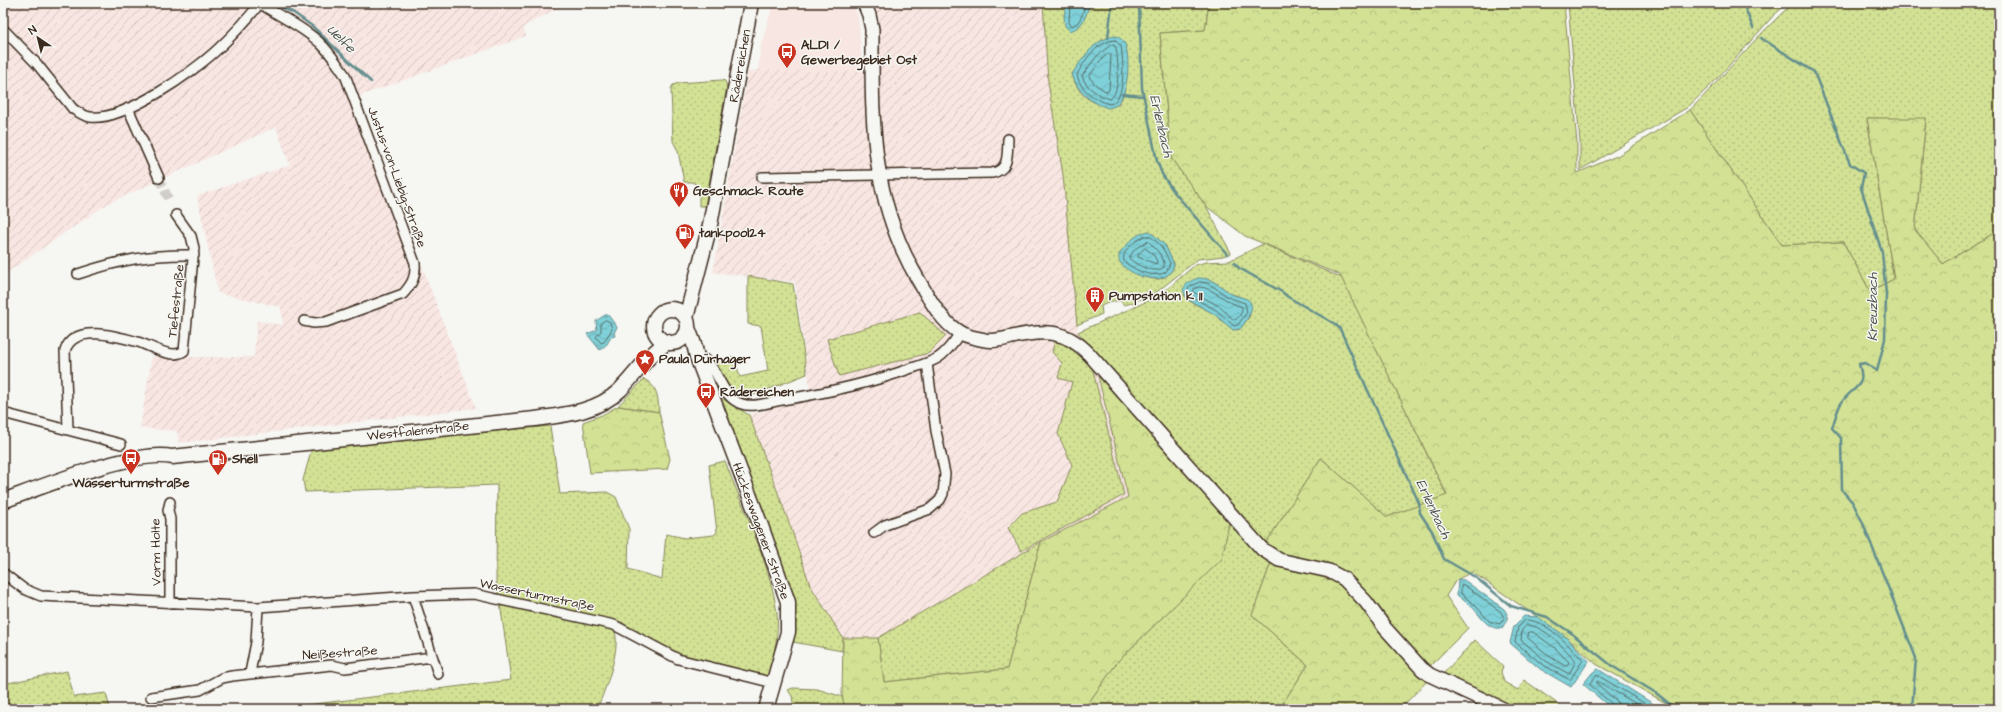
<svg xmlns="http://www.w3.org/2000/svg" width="2002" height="712" font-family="'Architects Daughter',sans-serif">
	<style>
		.built { fill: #f8e6e2 }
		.industrial { fill: url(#industrial-furrows) }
		.grass { fill: url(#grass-dots); stroke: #868659; fill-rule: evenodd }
		.forest { fill: url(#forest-crowns); stroke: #868659 }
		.water { fill: url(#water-waves); stroke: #648e8e }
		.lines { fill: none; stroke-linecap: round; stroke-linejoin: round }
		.shore { stroke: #566c68; stroke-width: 1 }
		.stream { stroke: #648e8e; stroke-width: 2.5 }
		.street-tunnel { stroke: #d1cdc8; stroke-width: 9; stroke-dasharray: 9 4.5; stroke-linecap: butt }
		.street-casing { stroke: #3b2a1e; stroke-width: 12 }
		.secondary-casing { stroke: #3b2a1e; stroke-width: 16 }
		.primary-casing { stroke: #3b2a1e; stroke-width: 17 }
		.street { stroke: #f6f6f2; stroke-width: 9 }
		.secondary { stroke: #f6f6f2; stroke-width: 13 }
		.primary { stroke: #f6f6f2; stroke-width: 14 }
		.labels { text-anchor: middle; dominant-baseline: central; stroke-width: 3; stroke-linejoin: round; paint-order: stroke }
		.poi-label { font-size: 13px; font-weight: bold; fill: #3b2a1e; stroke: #f6f6f2; text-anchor: start }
		.street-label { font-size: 13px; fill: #3b2a1e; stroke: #f6f6f2 }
		.water-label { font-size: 14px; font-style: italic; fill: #4c544c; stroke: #f6f6f2 }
	</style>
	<defs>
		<pattern id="industrial-furrows" width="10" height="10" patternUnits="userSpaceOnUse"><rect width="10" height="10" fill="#f8e6e2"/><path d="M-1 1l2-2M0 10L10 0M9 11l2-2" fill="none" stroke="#d6c5c1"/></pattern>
		<pattern id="grass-dots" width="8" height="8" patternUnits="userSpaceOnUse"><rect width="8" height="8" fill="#d2e194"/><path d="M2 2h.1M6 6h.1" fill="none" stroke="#b5c17f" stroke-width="1.8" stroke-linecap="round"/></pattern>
		<pattern id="forest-crowns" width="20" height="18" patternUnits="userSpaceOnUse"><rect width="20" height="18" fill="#d2e194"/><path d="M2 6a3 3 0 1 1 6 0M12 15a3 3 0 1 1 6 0" fill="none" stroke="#b5c17f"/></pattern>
		<pattern id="water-waves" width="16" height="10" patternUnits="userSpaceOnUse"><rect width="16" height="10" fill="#7fd0d8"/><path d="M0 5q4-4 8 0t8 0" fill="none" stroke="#6fb3b9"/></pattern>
	</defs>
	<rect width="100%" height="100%" fill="#f6f6f2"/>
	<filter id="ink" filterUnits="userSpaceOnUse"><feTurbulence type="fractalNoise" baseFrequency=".025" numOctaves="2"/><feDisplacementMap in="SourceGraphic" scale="8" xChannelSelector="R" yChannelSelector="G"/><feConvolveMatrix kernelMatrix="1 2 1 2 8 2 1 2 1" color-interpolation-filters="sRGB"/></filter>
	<g filter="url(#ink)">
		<path class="built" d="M772 3H850L858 15 863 73 758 70 761 45 771 11Z"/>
		<path class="industrial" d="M3 3H566L523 27 526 36 357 97 476 408 179 443 177 431 140 428 152 357H254L257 321 283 325 281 307 218 293 197 196 290 165 276 127 107 204 3 275Z
			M873 3H1043L1048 82 1063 175 1078 332 1092 353 1128 497 1041 542 878 638H843L810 585 791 528 749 415 798 401 810 389 795 282 713 272 748 72 758 70 877 72 879 18Z"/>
		<path class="grass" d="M1043 3H1067L1064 16 1078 28 1083 21 1090 3H1209L1205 30 1160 33 1171 158 1206 206 1231 253 1223 256 1198 259 1158 291 1132 303 1124 305 1121 301H1112L1101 306 1102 314 1077 325 1063 175 1048 82ZM1103 39 1126 55C1127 71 1128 91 1118 105 1093 105 1080 100 1072 74L1089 51ZM1149 231 1165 245 1174 264C1173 270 1171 272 1166 276 1149 288 1131 263 1120 252L1137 236Z
			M1568 3H1788L1774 15 1716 80 1688 107 1580 170V143Z
			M1793 3H1999V230L1943 264 1915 230 1926 119 1867 118 1894 279 1870 291 1843 242 1782 245 1690 110C1725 75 1756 36 1793 3Z
			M722 80 725 81 727 86 705 206H699V191L697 185 692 182H684L678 151 673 141 671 89 673 85 679 83Z
			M1263 244 1342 278 1447 496 1387 517 1321 458 1264 546 1132 397 1078 332 1159 296 1195 265 1206 262 1229 261ZM1209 279 1232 294 1241 297 1250 316 1240 329 1237 330C1227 326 1222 320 1214 314 1204 307 1191 305 1184 295Z
			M748 276 793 284 807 374 746 398C727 395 721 375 713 360L734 357 740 377 768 371 761 326 748 324Z
			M920 312 946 336 929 353 839 376 827 339Z
			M1055 341 1069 346 1092 367 1124 495 1021 551 1008 528 1022 513 1057 502 1072 465 1058 434 1072 382 1058 378 1062 363 1052 352Z
			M644 379C658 387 658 397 659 412L618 406Z
			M718 396 749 415 791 528 810 585 843 638 842 651 793 642 796 622 792 594Z
			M550 426 560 494 607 492 616 497 629 529 628 569 662 579 666 534 685 538 714 535 717 532 709 465 725 461C742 506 771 566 777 613 779 633 774 657 769 676L765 677C717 665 661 657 623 623L499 596 496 581 497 485 305 492 303 480 312 448Z
			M1230 518 1272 560 1252 615 1308 665 1279 709H1084L1119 660 1221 559Z
			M1041 542 1007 669 884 682 878 638Z
			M500 603 613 628C624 643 604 693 597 709H273L511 680Z
			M1475 640 1503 666 1501 672 1504 682 1518 690 1524 680 1565 709H1515L1442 675Z
			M67 671 74 697 106 693 110 709H3V684Z
			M793 688 817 689 843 697 845 709H794L792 696 788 690Z"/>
		<path class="forest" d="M1209 3H1571L1564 4 1577 143V173L1619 155 1690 110 1782 245 1843 242 1870 291 1894 279 1867 118H1926L1915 230 1943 264 1999 230V709H1686L1664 702 1596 664 1565 636 1472 572 1456 580 1446 596 1468 628 1428 668 1354 581 1283 558 1264 546 1321 458 1387 517 1447 495 1340 275 1245 236 1206 206 1171 158 1160 33 1205 30Z
			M1098 376 1230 518 1222 559 1119 660 1084 709H845L842 695 843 638H878L884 682 1007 669 1041 542 1128 497Z
			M618 406 659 412 670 459 667 469 590 473 583 422 602 415Z
			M1272 560 1336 579 1429 679 1400 709H1279L1308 665 1252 615Z"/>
		<path class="water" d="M1067 3H1090C1086 15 1084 27 1070 31L1065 26 1064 16Z
			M1116 36C1120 38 1123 40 1125 44 1131 59 1129 107 1108 108 1090 102 1078 93 1072 74 1083 58 1095 38 1116 36Z
			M1149 231 1165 245 1174 264C1169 293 1120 272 1119 259 1118 253 1123 249 1126 246 1132 238 1140 233 1149 231Z
			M1199 278C1212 278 1220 286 1230 293 1234 296 1239 296 1244 298 1260 302 1246 322 1240 329L1233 330 1214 314 1187 299 1183 290C1186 283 1191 280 1199 278Z
			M605 315H608L617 327 614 333 615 336 611 337 607 344 600 350 587 334 597 330 596 321Z
			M1458 579 1464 580 1504 609C1510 617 1507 620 1502 628 1487 630 1481 616 1472 607 1467 603 1462 599 1457 595Z
			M1524 616 1538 617 1565 636 1589 661 1571 687 1540 669 1510 643 1514 626Z
			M1598 669 1655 705 1660 709H1612L1583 684 1592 673Z"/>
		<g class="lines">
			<path class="shore" d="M1070 3 1069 23 1072 26C1081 24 1083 11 1086 3
				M1115 40 1121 46C1123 59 1127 102 1109 104 1094 99 1081 91 1077 75 1084 61 1097 41 1115 40Z
				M1111 45H1114L1116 48C1118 59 1121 93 1110 99 1098 95 1086 88 1082 76L1096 57Z
				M1108 54 1111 55 1109 90 1107 92 1096 85 1089 77 1100 61Z
				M1144 236C1156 234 1167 254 1170 264L1166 272C1152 279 1134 270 1124 261 1121 250 1136 241 1144 236Z
				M1148 241C1154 247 1166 258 1164 267L1159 270C1150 271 1135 265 1129 258L1135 249Z
				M1145 248 1153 254 1157 261 1156 264 1138 257V255Z
				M1200 282 1208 283 1230 298 1245 303 1247 312 1238 325 1234 326 1216 310 1190 296 1187 291 1189 287Z
				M1200 287C1212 287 1226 303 1242 307 1243 311 1239 319 1234 320L1219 306 1193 292 1194 289Z
				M606 320 610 322 612 329 604 342 601 343 596 337 601 331V323Z
				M1464 585 1501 612 1504 618 1500 624 1489 621 1475 605 1461 594V586Z
				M1525 620C1546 619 1569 646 1583 660L1570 680 1543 665 1515 642 1518 628Z
				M1527 625C1544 625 1565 649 1576 661L1569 674 1546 661 1521 640 1522 630Z
				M1529 632H1533L1555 648 1569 662 1567 665 1565 666 1549 656 1528 638Z
				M1614 709 1612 704 1589 684 1597 675 1654 709
				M1619 709 1617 701 1597 684V681L1645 709"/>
			<path class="stream" d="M273 3 294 13 312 26 371 82
				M1139 3 1142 88 1157 161 1162 174 1174 192 1227 254
				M1743 3 1753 28
				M1108 38 1112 3
				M1761 38 1814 72 1850 164 1864 173 1861 188 1882 252 1886 294 1885 339 1877 371 1865 363 1859 364C1867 388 1854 385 1842 402 1837 409 1835 420 1832 428L1841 438 1842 490 1853 503 1862 521 1916 658 1912 709
				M1122 94 1143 96
				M1234 263 1239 268 1282 292 1288 297 1335 324 1340 329 1419 503 1420 513 1432 531 1444 559 1475 577 1511 606 1547 617 1570 632 1612 666 1656 693 1676 709"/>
			<path class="street-tunnel" d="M159 178 170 202"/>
			<defs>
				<path id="street" d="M259 3C279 16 302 26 320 43 330 52 337 64 345 75L415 263C416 277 412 284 403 294L326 322 314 323 304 321
					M3 29 37 64 73 109C78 112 83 116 90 117 123 122 195 71 219 48 234 34 248 19 260 3
					M128 108 159 178
					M762 177 992 173C1010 170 1007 153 1008 139
					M78 274C120 260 150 254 194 255
					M699 362 706 360C720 373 722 398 742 404 753 408 770 402 782 400 825 393 868 384 909 369 919 366 929 363 938 358 947 352 954 342 960 333
					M3 413 121 444
					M68 429 65 351C73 323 117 336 138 342 151 346 172 360 184 351L194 248 191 236 176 215
					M874 533 885 525 930 509 940 500 943 494 945 474 936 431 927 363
					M3 573 24 589 41 596 258 607 413 596 474 594 614 625 678 659 774 683
					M413 596 438 674
					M170 603V519L168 510 170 502
					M250 673 256 642 258 607
					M151 697 200 690 222 678 232 676 332 665 345 668 432 657"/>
				<path id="secondary" d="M864 3 869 15 872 29C872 122 870 200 920 283 930 300 942 322 959 332 966 337 977 338 985 340 994 342 1004 339 1012 337 1044 330 1065 329 1089 354L1262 549 1279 560 1329 571 1344 579 1366 602 1385 628 1422 669 1430 675 1503 709"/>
				<path id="primary" d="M654 326a17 17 0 1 1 34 0a17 17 0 1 1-34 0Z
					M686 318 710 225 750 9 749 3
					M688 328 694 344 697 357 761 526 788 602V632L766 709
					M3 501C41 487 135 449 172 457L535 419C565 415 597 412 620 390 636 374 648 354 668 342"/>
			</defs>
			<use href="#street" class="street-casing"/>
			<use href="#secondary" class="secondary-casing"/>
			<use href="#primary" class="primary-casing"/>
			<use href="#street" class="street"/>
			<use href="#secondary" class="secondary"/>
			<use href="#primary" class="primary"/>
		</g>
	</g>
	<defs>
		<symbol id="bus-pin" viewBox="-11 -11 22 30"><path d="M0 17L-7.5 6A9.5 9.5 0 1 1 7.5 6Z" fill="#c8321e" stroke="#f6f6f2"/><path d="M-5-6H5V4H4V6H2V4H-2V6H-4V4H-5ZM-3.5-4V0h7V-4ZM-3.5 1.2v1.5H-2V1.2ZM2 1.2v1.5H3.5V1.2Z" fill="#fff"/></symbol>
		<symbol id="restaurant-pin" viewBox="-11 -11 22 30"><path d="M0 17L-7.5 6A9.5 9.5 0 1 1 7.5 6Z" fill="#c8321e" stroke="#f6f6f2"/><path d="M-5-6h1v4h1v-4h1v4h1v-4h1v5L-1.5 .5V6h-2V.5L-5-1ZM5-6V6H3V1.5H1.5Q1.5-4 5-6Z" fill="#fff"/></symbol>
		<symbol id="fuel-pin" viewBox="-11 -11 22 30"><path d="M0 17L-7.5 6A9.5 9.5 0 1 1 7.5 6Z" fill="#c8321e" stroke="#f6f6f2"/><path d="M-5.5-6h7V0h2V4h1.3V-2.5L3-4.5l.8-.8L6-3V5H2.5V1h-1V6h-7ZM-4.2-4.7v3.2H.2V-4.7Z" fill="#fff"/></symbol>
		<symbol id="building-pin" viewBox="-11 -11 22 30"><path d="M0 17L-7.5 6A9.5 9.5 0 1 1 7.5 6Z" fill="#c8321e" stroke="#f6f6f2"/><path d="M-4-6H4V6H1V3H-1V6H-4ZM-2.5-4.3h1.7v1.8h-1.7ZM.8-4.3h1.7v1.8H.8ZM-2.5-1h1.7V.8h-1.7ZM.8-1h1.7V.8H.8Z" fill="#fff"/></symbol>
		<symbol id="sight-pin" viewBox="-11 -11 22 30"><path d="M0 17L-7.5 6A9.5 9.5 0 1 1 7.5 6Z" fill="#c8321e" stroke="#f6f6f2"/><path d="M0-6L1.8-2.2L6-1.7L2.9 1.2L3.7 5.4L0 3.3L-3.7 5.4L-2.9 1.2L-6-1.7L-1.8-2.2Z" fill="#fff"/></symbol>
	</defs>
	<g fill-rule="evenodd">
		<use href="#bus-pin" x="776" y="41" width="22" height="30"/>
		<use href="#restaurant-pin" x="668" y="180" width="22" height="30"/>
		<use href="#fuel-pin" x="674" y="222" width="22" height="30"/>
		<use href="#building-pin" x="1084" y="285" width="22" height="30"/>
		<use href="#sight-pin" x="634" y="348" width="22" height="30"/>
		<use href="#bus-pin" x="695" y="381" width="22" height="30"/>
		<use href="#bus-pin" x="120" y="447" width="22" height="30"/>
		<use href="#fuel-pin" x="207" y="448" width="22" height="30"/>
	</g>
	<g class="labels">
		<g class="poi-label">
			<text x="801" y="45">ALDI /<tspan x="801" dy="15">Gewerbegebiet Ost</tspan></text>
			<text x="693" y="191">Geschmack Route</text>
			<text x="699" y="233">tankpool24</text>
			<text x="1109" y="296">Pumpstation k 11</text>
			<text x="659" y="359">Paula Dürhager</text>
			<text x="720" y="392">Rädereichen</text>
			<text x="232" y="459">Shell</text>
			<text x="131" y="483" text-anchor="middle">Wasserturmstraße</text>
		</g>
		<g class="street-label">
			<text transform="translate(740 66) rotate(-80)">Rädereichen</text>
			<text transform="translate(397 177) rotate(70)">Justus-von-Liebig-Straße</text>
			<text transform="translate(176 301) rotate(-84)">Tiefestraße</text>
			<text transform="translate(418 431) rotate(-6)">Westfalenstraße</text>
			<text transform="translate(761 531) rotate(70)">Hückeswagener Straße</text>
			<text transform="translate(156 552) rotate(-91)">Vorm Holte</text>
			<text transform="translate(537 595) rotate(12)">Wasserturmstraße</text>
			<text transform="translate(340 653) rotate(-4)">Neißestraße</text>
		</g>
		<g class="water-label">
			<text transform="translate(341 39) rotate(44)">Uelfe</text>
			<text transform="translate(1161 126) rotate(77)">Erlenbach</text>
			<text transform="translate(1873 307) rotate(-90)">Kreuzbach</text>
			<text transform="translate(1433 509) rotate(65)">Erlenbach</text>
		</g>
	</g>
	<rect width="2002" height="712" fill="none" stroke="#f6f6f2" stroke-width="16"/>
	<rect x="8" y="8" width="1986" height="696" fill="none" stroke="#3b2a1e" stroke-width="1.5" filter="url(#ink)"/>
	<g transform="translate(38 38) rotate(325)" stroke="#f6f6f2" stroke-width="3" paint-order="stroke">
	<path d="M0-3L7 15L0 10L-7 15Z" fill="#3b2a1e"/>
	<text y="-6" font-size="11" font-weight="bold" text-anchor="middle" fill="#3b2a1e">N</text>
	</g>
</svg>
